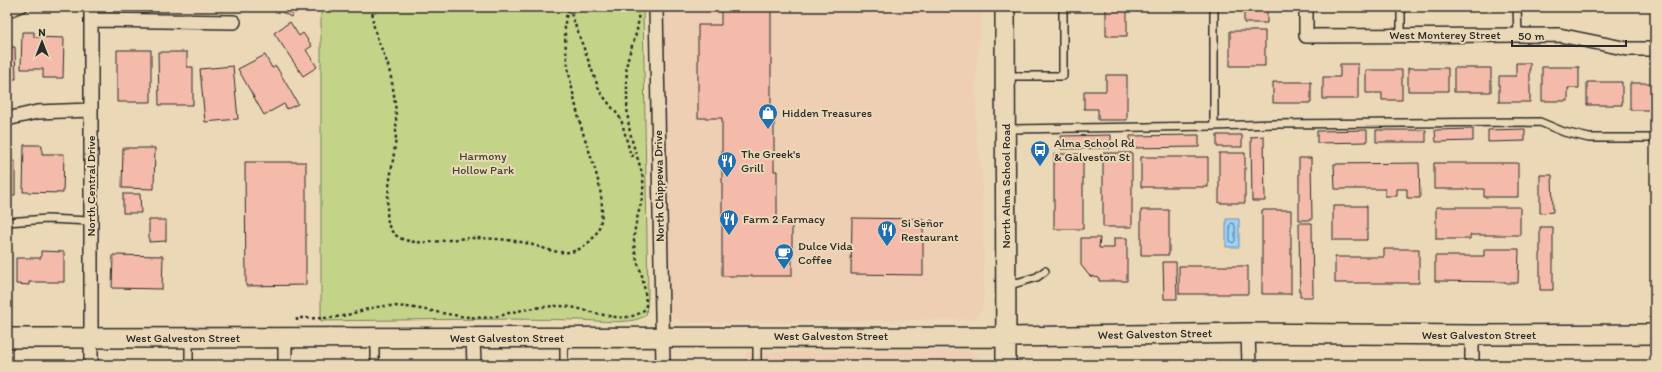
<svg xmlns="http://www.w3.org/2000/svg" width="1662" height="372" font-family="Itim,sans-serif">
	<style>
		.built { fill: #eecfb3 }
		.green { fill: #c3d488; stroke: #77805a }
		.water { fill: #9bd3fb; stroke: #6e90a8 }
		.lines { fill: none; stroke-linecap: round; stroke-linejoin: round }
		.shore { stroke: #586e7e; stroke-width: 1 }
		.building { fill: #f4bbab; stroke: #2b2b2b }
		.lane-casing { stroke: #2b2b2b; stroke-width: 10 }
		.street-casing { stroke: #2b2b2b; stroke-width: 16 }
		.secondary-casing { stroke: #2b2b2b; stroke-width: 22 }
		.path { stroke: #2b2b2b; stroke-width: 2.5; stroke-dasharray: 3 3; stroke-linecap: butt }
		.lane { stroke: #ebd8b6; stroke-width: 7 }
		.street { stroke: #ebd8b6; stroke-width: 13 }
		.secondary { stroke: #ebd8b6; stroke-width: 19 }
		.labels { text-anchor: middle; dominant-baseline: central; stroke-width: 4; stroke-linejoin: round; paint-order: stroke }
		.street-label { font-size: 12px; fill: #2b2b2b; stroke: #ebd8b6 }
		.poi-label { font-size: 12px; fill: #2b2b2b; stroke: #ebd8b6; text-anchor: start }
		.park-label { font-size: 12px; fill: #424439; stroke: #ebd8b6 }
	</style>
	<rect width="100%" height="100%" fill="#ebd8b6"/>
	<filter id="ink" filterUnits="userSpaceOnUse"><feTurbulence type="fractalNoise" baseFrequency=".025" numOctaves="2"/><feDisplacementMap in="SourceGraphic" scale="8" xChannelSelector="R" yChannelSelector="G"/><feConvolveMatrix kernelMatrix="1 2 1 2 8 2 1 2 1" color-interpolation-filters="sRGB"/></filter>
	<g filter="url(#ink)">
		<path class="built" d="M663 7H983L976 70V134L982 172 984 294 982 310 975 319 685 323 674 318 668 311Z
			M963 350 976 353 982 359 983 365H746V352Z"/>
		<path class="green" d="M321 7H643L648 297 646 315C634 325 598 321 581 320 494 318 408 320 321 321Z"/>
		<path class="water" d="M1226 219H1239V247H1226Z"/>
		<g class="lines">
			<path class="shore" d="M1232 223 1235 225V241L1233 243 1230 241V225Z"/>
		</g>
		<path class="building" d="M278 7H296L291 17 277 9Z
			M721 7H771V115H774V171H777V223H792V276H722V118H698V25H721Z
			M1106 7H1127V36H1106Z
			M1244 7H1267V23H1244Z
			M1337 7H1377V8H1337Z
			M290 22 299 36 303 33 312 46 306 50 317 67 303 76 274 33Z
			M1230 31H1265V66H1230Z
			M22 32H34V37L64 38 63 78H43V69H21Z
			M7 47H15L16 79H7Z
			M117 50H151V102H117Z
			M158 52H187V67H193V105H159Z
			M265 55 272 68 276 66 298 104 287 109 284 104 264 115 238 69Z
			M1516 63H1530V102H1499V76H1516Z
			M1340 64H1358V99H1323V77H1340Z
			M233 66 238 119 205 122 200 69Z
			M1542 67H1579V88H1568V101H1542Z
			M1408 68H1448V91H1408Z
			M1454 68H1491V92H1454Z
			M1366 70H1402V100H1382V93H1366Z
			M1106 75H1127V120H1098V109H1084V91H1106Z
			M1273 82H1311V103H1273Z
			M1587 82H1622V105H1587Z
			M1630 83H1655V110H1630Z
			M1473 129V141L1436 142 1435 130Z
			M1525 129V141L1488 142V130Z
			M1367 130V142L1317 143V131Z
			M1376 130H1426V142H1376Z
			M1111 135V148L1061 149V136Z
			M1199 135V147L1130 148V136Z
			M1217 135H1242V147H1217Z
			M1264 136 1265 201H1252L1251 137Z
			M24 145H42V154H64L63 193 23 192Z
			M123 148H155L154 189 122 188Z
			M1103 153H1132V227H1103Z
			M1219 153H1245V203H1219Z
			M1054 154H1083V229H1054Z
			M1141 157H1208V187H1141Z
			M1299 158H1311L1312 220H1299Z
			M7 161H15V195H7Z
			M245 162H306V285L246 286Z
			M1419 163 1420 198H1407V189H1397V196H1385V189H1335L1334 164Z
			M1434 163H1518V197H1484V189H1434Z
			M1540 175H1552L1553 212 1540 213Z
			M123 194H140L141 213H123Z
			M1333 206H1367V240H1333Z
			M1436 207H1520V235H1470V239H1436Z
			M1141 210H1169V255H1141Z
			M1262 210H1291V294H1262Z
			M852 218 923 219V275L851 274Z
			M149 220H166V241L149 242Z
			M1299 223H1312L1313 297H1300Z
			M1540 227H1553V290H1540Z
			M1081 238H1100L1099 248H1114V238H1127V281H1099V278L1090 276 1088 274 1081 265Z
			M1384 249H1419V283H1335V257H1384Z
			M1484 249H1519L1518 283H1506V282L1435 281V256H1484Z
			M41 251 64 252V282H29V285L16 284V258H41Z
			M113 255 163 256 162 289 112 288Z
			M1163 262H1176L1177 299H1164Z
			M1179 266H1248V294H1179Z"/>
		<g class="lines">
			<defs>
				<path id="lane" d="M1214 7V126L1274 124 1540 122 1564 132 1589 138H1655
					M1401 7V36
					M1517 7 1518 35
					M7 14 24 7
					M1005 76H1063V7
					M1006 129 1214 126
					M7 222 47 219 91 221
					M1006 286 1037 277 1045 271
					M757 337V365
					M564 338V365
					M189 339V365
					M375 339V365"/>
				<path id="street" d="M91 7V365
					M656 7 663 365
					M1306 7V36L1559 35 1628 49H1655
					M91 20 234 22
					M7 119 37 112 91 110
					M1248 333 1249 365
					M1472 335V365
					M473 338 474 365
					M285 365V337"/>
				<path id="secondary" d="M1005 7 1006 365
					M7 338 1006 337 1248 333 1472 335 1655 334"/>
			</defs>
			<use href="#lane" class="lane-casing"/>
			<use href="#street" class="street-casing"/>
			<use href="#secondary" class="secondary-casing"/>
			<path class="path" d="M373 7C370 30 383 48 389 69 394 89 397 112 396 133 396 155 380 215 391 230 405 251 446 239 468 238 487 238 507 239 526 243 539 246 555 254 569 252 581 251 593 241 598 230 612 198 585 147 578 115 571 86 564 53 565 24 565 18 568 12 569 7
				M569 8 600 92 621 119 631 156 636 155
				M297 321V318C310 318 323 319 336 317 353 315 367 307 386 306 423 305 457 321 494 317 500 316 506 314 512 312 528 309 543 306 560 306 586 306 625 330 646 308 646 296 644 284 641 272 637 262 634 251 634 240 634 219 645 201 643 180 641 165 634 150 631 136 627 121 627 105 627 90 627 82 626 71 627 63 631 42 642 30 637 7"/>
			<use href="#lane" class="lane"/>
			<use href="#street" class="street"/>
			<use href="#secondary" class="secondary"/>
		</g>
	</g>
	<defs>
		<symbol id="shop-pin" viewBox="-11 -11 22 30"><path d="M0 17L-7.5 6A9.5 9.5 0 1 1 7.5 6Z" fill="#1f6fb2" stroke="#ebd8b6"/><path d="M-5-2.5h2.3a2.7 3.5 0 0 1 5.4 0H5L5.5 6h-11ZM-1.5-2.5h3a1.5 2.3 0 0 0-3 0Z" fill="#fff"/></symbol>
		<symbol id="bus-pin" viewBox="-11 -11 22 30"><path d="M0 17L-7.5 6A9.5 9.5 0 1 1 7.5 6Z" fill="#1f6fb2" stroke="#ebd8b6"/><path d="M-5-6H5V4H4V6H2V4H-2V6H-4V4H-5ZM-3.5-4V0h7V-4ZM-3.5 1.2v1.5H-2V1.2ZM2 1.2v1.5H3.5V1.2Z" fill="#fff"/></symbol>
		<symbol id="restaurant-pin" viewBox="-11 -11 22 30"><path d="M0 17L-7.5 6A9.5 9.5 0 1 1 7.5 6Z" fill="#1f6fb2" stroke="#ebd8b6"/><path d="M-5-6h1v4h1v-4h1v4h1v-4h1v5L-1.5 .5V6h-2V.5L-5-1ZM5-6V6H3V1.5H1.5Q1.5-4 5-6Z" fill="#fff"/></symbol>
		<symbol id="cafe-pin" viewBox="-11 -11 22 30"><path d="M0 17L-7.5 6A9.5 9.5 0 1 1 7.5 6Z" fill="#1f6fb2" stroke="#ebd8b6"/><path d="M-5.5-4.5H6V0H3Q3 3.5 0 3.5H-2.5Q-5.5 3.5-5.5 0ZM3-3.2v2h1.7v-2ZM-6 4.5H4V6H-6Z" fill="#fff"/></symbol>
	</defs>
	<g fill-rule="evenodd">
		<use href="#shop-pin" x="757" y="102" width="22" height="30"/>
		<use href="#bus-pin" x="1029" y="139" width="22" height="30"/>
		<use href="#restaurant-pin" x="716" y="150" width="22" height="30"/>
		<use href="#restaurant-pin" x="718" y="208" width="22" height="30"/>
		<use href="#restaurant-pin" x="876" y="219" width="22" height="30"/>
		<use href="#cafe-pin" x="773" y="242" width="22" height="30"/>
	</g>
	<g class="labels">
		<g class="street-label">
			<text x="1445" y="35">West Monterey Street</text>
			<text transform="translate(91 186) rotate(-90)">North Central Drive</text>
			<text transform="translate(659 186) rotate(-91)">North Chippewa Drive</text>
			<text transform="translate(1006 186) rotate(-90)">North Alma School Road</text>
			<text transform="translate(1155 334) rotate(-1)">West Galveston Street</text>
			<text x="1479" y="335">West Galveston Street</text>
			<text x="831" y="336">West Galveston Street</text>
			<text x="183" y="338">West Galveston Street</text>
			<text x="507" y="338">West Galveston Street</text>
		</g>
		<g class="poi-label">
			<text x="782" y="113">Hidden Treasures</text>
			<text x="1054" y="143">Alma School Rd<tspan x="1054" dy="14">&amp; Galveston St</tspan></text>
			<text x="741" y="154">The Greek's<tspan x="741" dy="14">Grill</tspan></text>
			<text x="743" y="219">Farm 2 Farmacy</text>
			<text x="901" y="223">Si Señor<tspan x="901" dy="14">Restaurant</tspan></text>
			<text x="798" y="246">Dulce Vida<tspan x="798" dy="14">Coffee</tspan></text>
		</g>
		<g class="park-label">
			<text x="483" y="156">Harmony<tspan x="483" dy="14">Hollow Park</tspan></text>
		</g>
	</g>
	<rect width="1662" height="372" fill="none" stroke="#ebd8b6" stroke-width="24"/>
	<rect x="12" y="12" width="1638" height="348" fill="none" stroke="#2b2b2b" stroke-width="1.5" filter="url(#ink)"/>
	<g transform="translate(42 42)" stroke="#ebd8b6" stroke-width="3" paint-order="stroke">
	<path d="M0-3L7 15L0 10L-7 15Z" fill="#2b2b2b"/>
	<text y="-6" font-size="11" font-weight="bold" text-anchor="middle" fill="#2b2b2b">N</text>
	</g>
	<path d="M1512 40v6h114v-6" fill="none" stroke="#2b2b2b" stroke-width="2"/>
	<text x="1518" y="40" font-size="12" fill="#2b2b2b" stroke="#ebd8b6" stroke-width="3" paint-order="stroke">50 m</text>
</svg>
